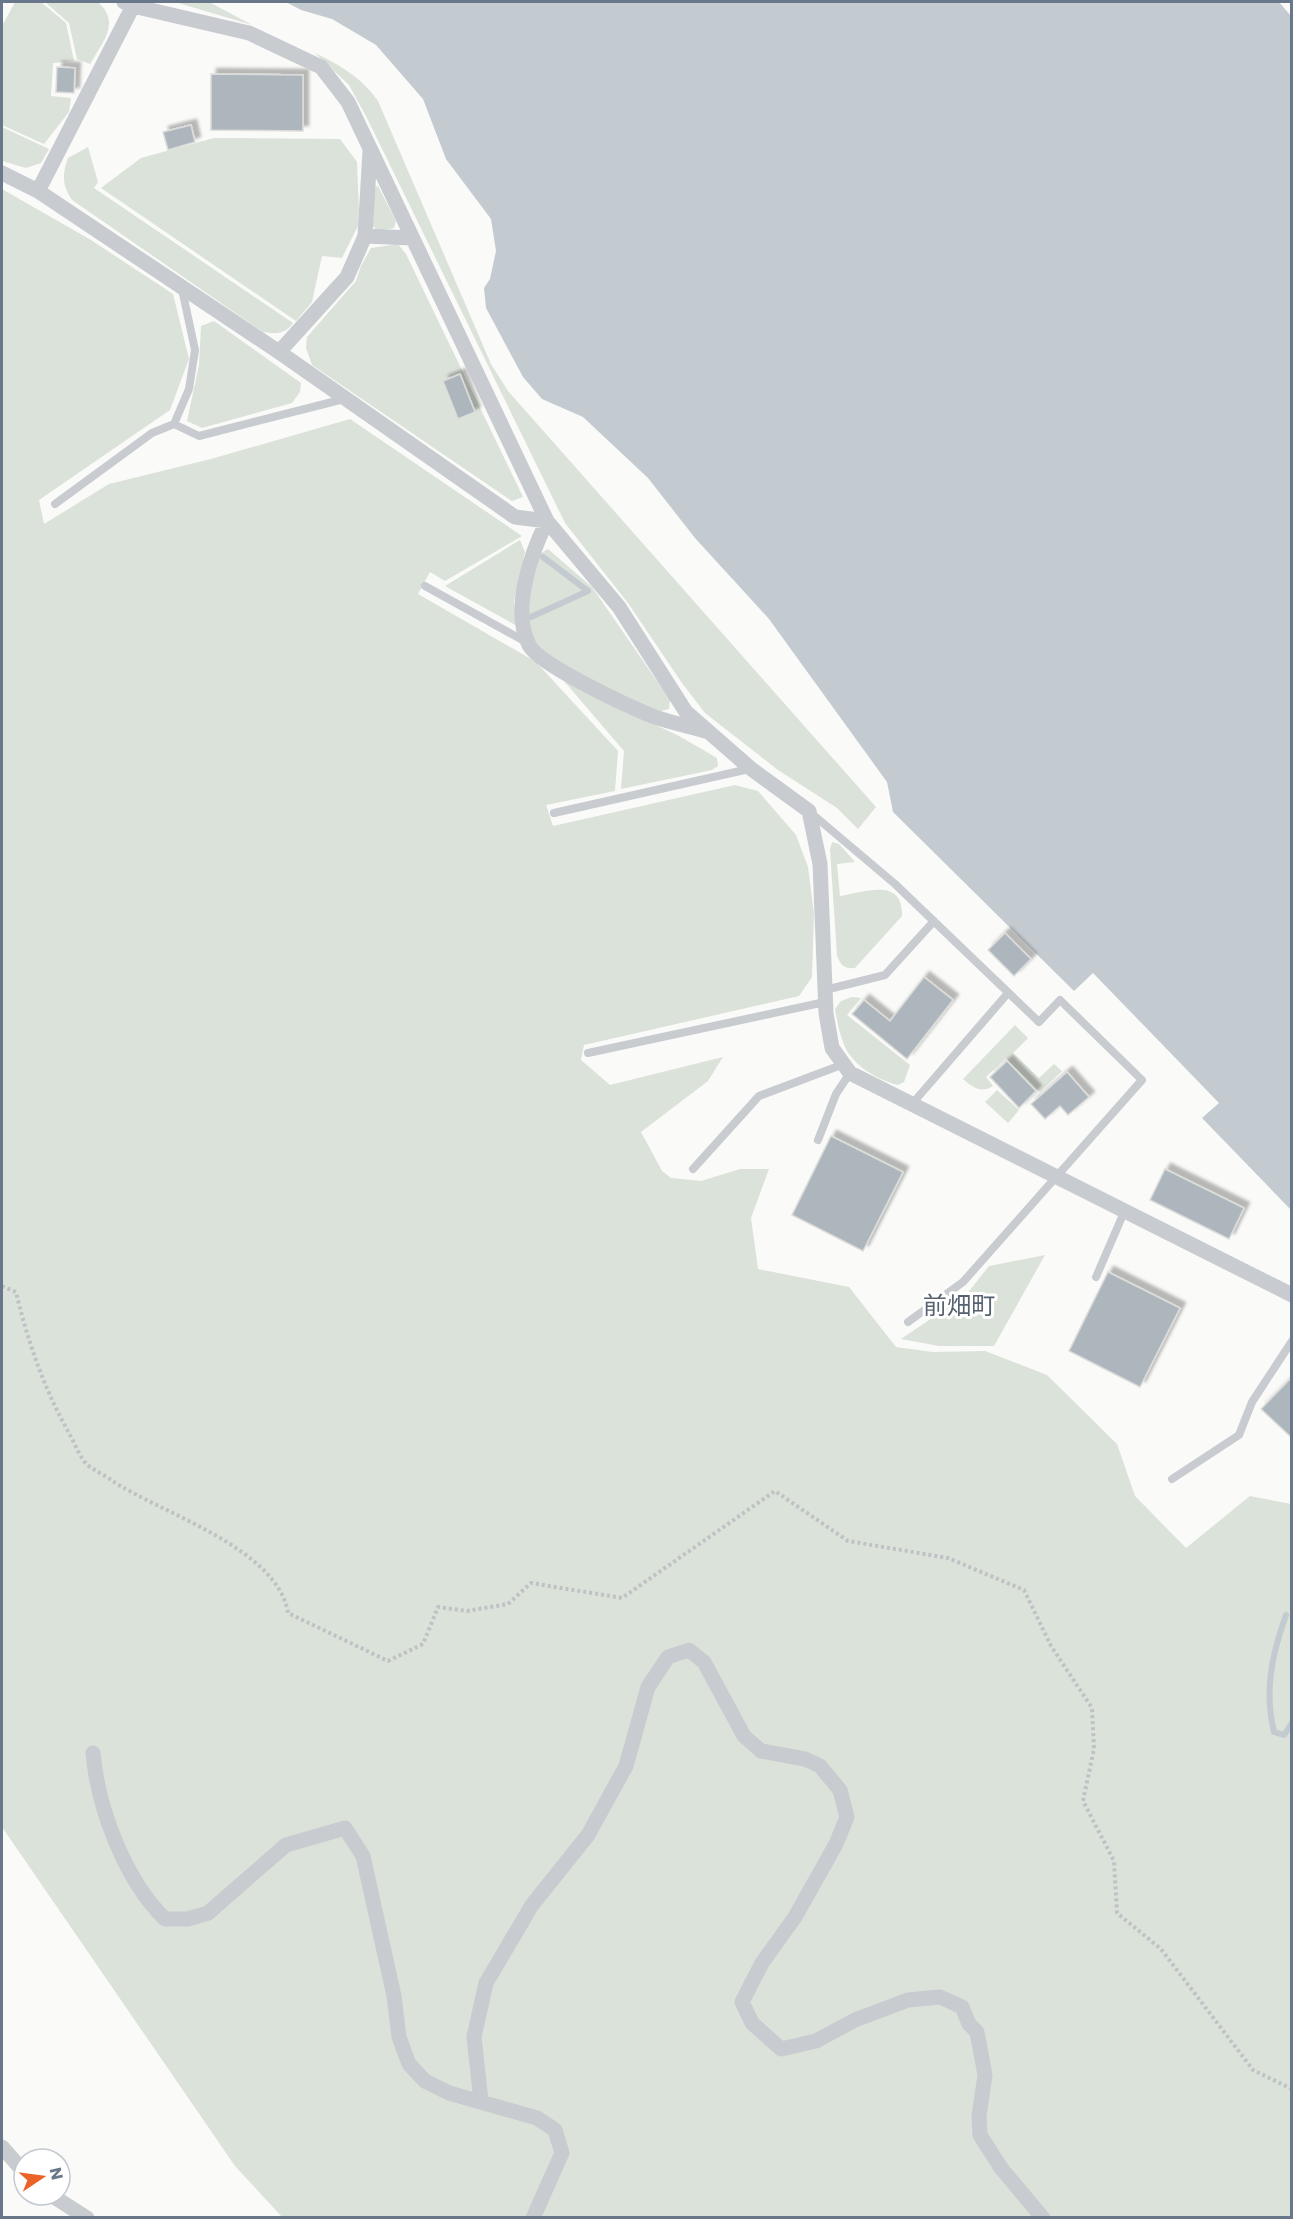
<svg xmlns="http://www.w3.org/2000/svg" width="1293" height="2219" font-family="Poppins,'Noto Sans JP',sans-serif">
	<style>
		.green { fill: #dbe2d9 }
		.water { fill: #c3cbd1 }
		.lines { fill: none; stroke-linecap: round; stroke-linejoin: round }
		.stream { stroke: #c3cbd1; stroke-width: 6 }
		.building { fill: #aeb6bd; stroke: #dcdcda; stroke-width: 1.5; filter: url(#shadow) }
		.path { stroke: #bfc2c5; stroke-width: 4; stroke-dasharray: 3 3; stroke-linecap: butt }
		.lane { stroke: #c8cbcf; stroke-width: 8 }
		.street { stroke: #c8cbcf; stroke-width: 15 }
		.labels { text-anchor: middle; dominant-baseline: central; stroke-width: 6; stroke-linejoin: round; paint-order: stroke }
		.quarter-label { font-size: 24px; fill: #56626f; stroke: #fff }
	</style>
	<defs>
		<filter id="shadow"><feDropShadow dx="5.5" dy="-5.5" stdDeviation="1.5" flood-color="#0004"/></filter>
	</defs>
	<rect width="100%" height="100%" fill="#fafaf8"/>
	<path class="green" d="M15 2H41L66 23 74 61 53 63 51 96 71 98 69 112 44 144 2 125V26Z
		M45 2H98C121 23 103 41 90 64L77 59 69 23Z
		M175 2H209L252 25Z
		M315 53C340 65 362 78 378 101L491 364 508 391 876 807 858 829 837 808 778 770 705 713 682 683 628 603 565 523 368 120 349 85Z
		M2 127 49 149 41 163 26 168 2 161Z
		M214 138 340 139 357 162 359 210 358 226 342 258 322 256 312 302 296 321 101 188 141 158Z
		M88 147 98 182 94 188 293 323C284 335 276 334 263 332L72 200C62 185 62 175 68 158Z
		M378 186 396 221 394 228 377 231 373 226 374 187Z
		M2 189 91 240 173 294 189 359 170 410 39 500 44 524 109 484 211 459 350 419 522 536 445 581 430 572 418 594 536 662 618 751 615 791 546 805 553 826 735 785 758 791 796 835 808 867 814 913 812 977 799 996 584 1045 581 1060 610 1085 723 1057 708 1081 641 1132 662 1171 671 1178 701 1181 740 1169H769L751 1218 758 1269 849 1287 896 1347 933 1352 985 1351 1047 1375 1117 1444 1135 1496 1186 1548 1250 1496 1291 1504V2217H282L235 2166 2 1827Z
		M398 244 406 254 523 497 512 501 312 365 306 348 307 337 356 281 361 266 371 248Z
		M214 321 301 383 300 392 292 403 202 428 187 421 199 365 201 326Z
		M520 540 525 552 514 601 517 626 445 586Z
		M548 549 592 587 670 700 669 709 657 712C625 697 542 664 530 633 520 609 532 579 536 556Z
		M564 681 679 736 717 758 718 766 712 770 621 789 624 751Z
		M832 842 839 844 855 862 837 864 840 896C865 892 903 877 902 916L855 968C844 969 841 965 837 956L830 850Z
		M852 997 861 998 847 1015 910 1065 904 1082 898 1085C877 1080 850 1064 843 1042 839 1032 837 1020 835 1009L841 1001Z
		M1015 1025 1028 1038 1013 1053 1039 1078 1054 1064 1062 1071 1040 1092 1006 1058 986 1077 993 1086C982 1094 972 1087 963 1079Z
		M997 1090 1019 1110 1008 1123 985 1102Z
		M1045 1255 994 1346H939L901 1339 966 1295 989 1266Z"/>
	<path class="water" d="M286 2H1279L1291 16V1210L1202 1118 1219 1103 1093 973 1074 991 893 812 887 782 769 619 695 538 648 478 583 417 542 399 523 377 486 308 484 288 490 279 496 251 491 219 446 159 423 99 376 45 332 19 301 10Z"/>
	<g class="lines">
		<path class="stream" d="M531 617 588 591 543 557
			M1286 1615C1272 1654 1264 1691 1274 1732L1284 1735 1292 1723"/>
	</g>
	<path class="building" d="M57 67 75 68 74 93 56 92Z
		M211 74 303 75V131L211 130Z
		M191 125 195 142 168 150 163 132Z
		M460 374 475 412 458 419 443 381Z
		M1005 933 1031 959 1014 976 988 950Z
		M924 977 953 1000 907 1059 852 1014 864 1000 890 1021Z
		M1007 1061 1036 1091 1019 1108 990 1077Z
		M1067 1072 1089 1097 1068 1115 1060 1106 1045 1119 1031 1104Z
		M831 1136 903 1172 863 1251 792 1215Z
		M1165 1169 1244 1208 1229 1239 1150 1200Z
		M1108 1272 1180 1308 1140 1387 1069 1351Z
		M1292 1377V1438L1261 1409Z"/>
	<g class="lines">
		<path class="path" d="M2 1286 16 1292C28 1342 44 1389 69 1433 74 1442 78 1453 84 1461 90 1469 103 1474 111 1480 160 1513 278 1548 288 1613L388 1661 423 1644 438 1607 467 1611 508 1604 531 1583 622 1598 775 1491 848 1541 948 1558 1024 1590 1051 1646 1092 1708 1094 1749 1083 1801 1114 1861 1117 1913 1161 1949 1253 2070 1292 2089"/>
		<path class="lane" d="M174 424 199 436 344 399
			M55 504 152 433 174 424 189 389 195 350 182 289
			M425 586 526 642
			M554 813 749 769
			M811 813 895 884 1039 1022 1060 1000 1142 1080 963 1282 908 1322
			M825 990 885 975 934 921
			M588 1053 825 1002
			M912 1104 1008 993
			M818 1140 836 1094 850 1073
			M693 1169 759 1096 844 1064
			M1096 1277 1125 1210
			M1172 1479 1239 1435 1252 1402 1292 1341"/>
		<path class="street" d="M124 2 133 6 249 33 321 67 348 102 547 521C531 553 511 610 529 645 539 665 628 706 652 716 669 722 687 726 705 731
			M2 173 38 191 279 352 515 517 547 521 619 607 686 712 750 768 809 811 820 864 826 1013 832 1048 850 1073 1292 1295
			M38 191 133 6
			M365 236 412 238
			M279 352 347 277 365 236 370 151
			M93 1753C98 1809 125 1880 165 1919H188L208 1913 286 1845 345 1828 363 1856 394 1996 399 2037 409 2064 425 2081 449 2093 537 2118 555 2130 562 2153 533 2218
			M481 2101 474 2037 486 1983 532 1905 588 1835 626 1766 648 1687 668 1657 689 1650 704 1662 744 1736 761 1751 805 1759 820 1766 840 1790 847 1817 836 1844 795 1917 762 1963 742 2002 752 2023 781 2049 816 2041 855 2020 908 2000 940 1997 962 2007 969 2024 977 2032 985 2075 979 2116 980 2135 1001 2168 1043 2218
			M2 2147 24 2172
			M51 2195 87 2218"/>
	</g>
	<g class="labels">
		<g class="quarter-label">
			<text x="959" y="1305">前畑町</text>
		</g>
	</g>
	<rect width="1293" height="2219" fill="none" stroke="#68788a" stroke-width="6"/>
	<g transform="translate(42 2177) rotate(77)"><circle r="28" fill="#ffffff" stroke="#c3c9d0" stroke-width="1.5"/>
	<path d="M0-4.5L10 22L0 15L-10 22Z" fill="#eb6327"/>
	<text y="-9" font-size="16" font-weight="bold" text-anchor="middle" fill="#68788a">N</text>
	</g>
</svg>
